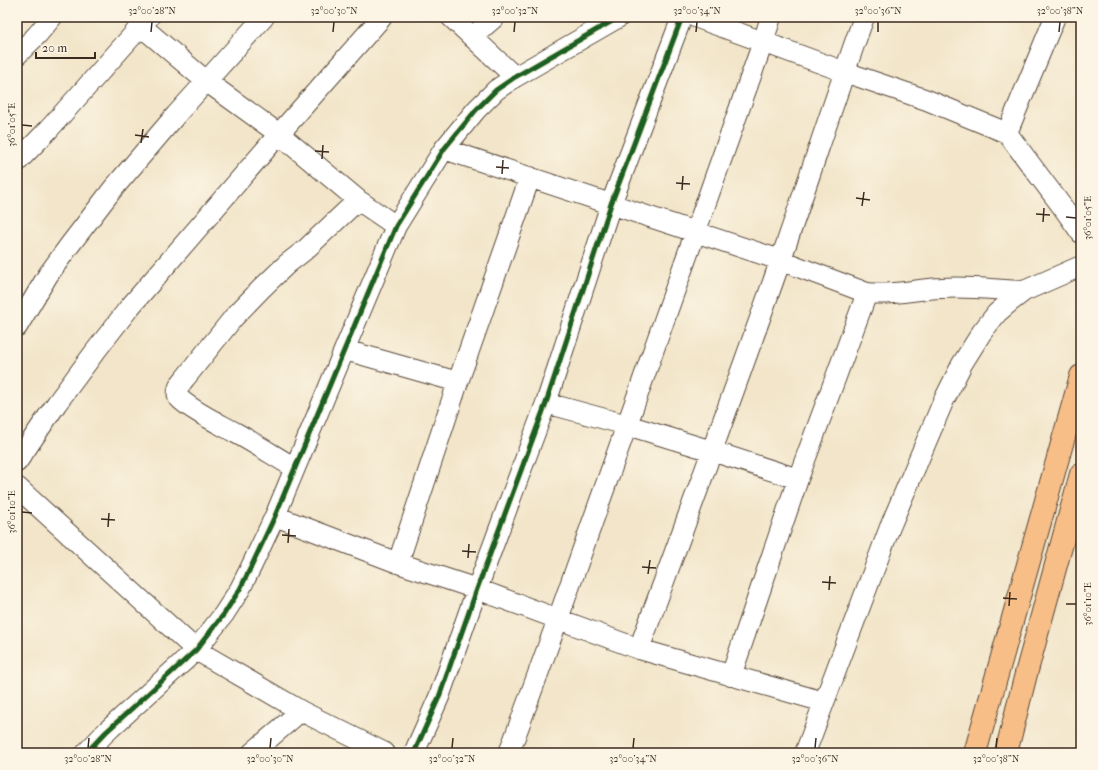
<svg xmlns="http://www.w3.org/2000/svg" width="1098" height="770" font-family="'IM FELL French Canon',serif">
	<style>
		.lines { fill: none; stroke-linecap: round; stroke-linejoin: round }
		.street-casing { stroke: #564638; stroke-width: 22 }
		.primary-casing { stroke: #564638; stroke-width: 24 }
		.street { stroke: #fff; stroke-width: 20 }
		.primary { stroke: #f7be88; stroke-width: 22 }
		.cycleway-casing { stroke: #fcf5e5; stroke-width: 8 }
		.cycleway { stroke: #1b5e20; stroke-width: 5 }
		.ticks { fill: none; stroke: #3b2a1e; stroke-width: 1.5 }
		.neatline { fill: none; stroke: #3b2a1e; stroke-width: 1.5 }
		.ticks-label { font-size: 10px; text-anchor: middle; fill: #3b2a1e }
	</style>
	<rect width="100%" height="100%" fill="#fcf5e5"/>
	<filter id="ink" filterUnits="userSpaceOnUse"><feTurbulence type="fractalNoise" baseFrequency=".025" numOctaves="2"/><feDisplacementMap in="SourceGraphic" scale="8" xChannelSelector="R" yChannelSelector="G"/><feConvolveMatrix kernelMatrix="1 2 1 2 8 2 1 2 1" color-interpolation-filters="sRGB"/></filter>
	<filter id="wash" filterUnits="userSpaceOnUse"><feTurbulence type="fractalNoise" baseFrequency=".012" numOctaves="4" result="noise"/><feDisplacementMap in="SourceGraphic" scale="16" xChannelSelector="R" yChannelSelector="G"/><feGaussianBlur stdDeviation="0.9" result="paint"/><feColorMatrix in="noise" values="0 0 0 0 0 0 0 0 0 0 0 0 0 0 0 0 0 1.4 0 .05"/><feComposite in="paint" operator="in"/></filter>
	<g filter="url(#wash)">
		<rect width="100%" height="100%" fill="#f2e5c9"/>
	</g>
	<g filter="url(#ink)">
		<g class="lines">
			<defs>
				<path id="street" d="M451 17 515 77
					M695 17 845 72 927 100 1007 133 1064 209 1081 233
					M141 26 206 81 279 134 358 200 396 226
					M472 37 495 17
					M17 55 37 35 52 17
					M1007 133 1055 17
					M444 149 780 260 867 293C892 296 916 289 941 288 969 286 997 290 1024 291
					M17 162 49 129 149 17
					M17 327 48 275 69 246 112 190 176 115 264 17
					M345 350 458 382
					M546 403 627 425 712 451 798 479
					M17 462 57 403 94 353 129 308 279 134 382 17
					M295 468C276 457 256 444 236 433 220 424 190 410 178 397 176 388 181 383 186 377L234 317 262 288 287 264 305 250 358 200
					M17 487 196 650 301 711 385 753
					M275 516 398 563 477 589 639 649 824 702
					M398 563 458 382 530 177
					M639 649C687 519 735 390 781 259 809 179 835 97 864 17
					M731 676 798 479 867 293
					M86 753 106 732 196 650 224 614 240 589 252 565 275 516 396 226 444 149 476 110 496 90 515 77 619 17
					M252 753 301 711
					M414 753 439 697 477 589 546 403 611 204 682 17
					M509 753 558 619 763 42 771 17
					M805 753 890 527 943 402 962 364 982 332 997 313 1011 301 1024 291 1081 266"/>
				<path id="primary" d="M975 753 1081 376
					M1006 753 1026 674 1081 474"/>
			</defs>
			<use href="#street" class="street-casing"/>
			<use href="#primary" class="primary-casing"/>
			<use href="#street" class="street"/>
			<use href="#primary" class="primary"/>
			<defs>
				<path id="cycleway" d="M86 753 106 732 196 650 224 614 240 589 252 565 275 516 396 226 444 149 476 110 496 90 515 77 619 17
					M414 753 439 697 477 589 546 403 611 204 682 17"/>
			</defs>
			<use href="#cycleway" class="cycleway-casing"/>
			<use href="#cycleway" class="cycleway"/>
		</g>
	</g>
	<path class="ticks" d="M151 32 152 22M333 32 334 22M514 32 515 22M696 32 697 22M878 32V22M1059 32 1060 22M22 125 32 126M135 135 149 137M141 143 143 129M315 151 329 152M322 159 323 145M496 167 509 168M502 174 503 160M676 183 690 184M682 190 683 176M856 198 870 200M862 206 864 192M1036 214 1050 215M1066 217 1076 218M1043 222 1044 208M22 512 32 513M101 519 115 520M108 527 109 513M282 535 296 536M288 543 289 529M462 551 476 552M468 558 469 544M642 567 656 568M648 574 650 560M822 582 836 583M829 590 830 576M1003 598 1017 599M1066 604H1076M1009 606 1010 592M88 748 89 738M270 748 271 738M452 748 453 738M633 748 634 738M815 748 816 738M996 748 997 738"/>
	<rect width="1098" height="770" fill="none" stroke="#fcf5e5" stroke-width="44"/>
	<path d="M36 52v6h59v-6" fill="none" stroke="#3b2a1e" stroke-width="2"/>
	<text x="42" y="52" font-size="12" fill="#3b2a1e" stroke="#fcf5e5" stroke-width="3" paint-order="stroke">20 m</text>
	<rect x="22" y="22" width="1054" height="726" class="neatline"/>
	<g class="ticks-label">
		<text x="152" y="14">32°00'28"N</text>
		<text x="334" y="14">32°00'30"N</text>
		<text x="515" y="14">32°00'32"N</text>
		<text x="697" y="14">32°00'34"N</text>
		<text x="878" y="14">32°00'36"N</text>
		<text x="1060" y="14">32°00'38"N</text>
		<text transform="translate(11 125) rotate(-90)" y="4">36°01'05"E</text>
		<text transform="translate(1087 218) rotate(-90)" y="4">36°01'05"E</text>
		<text transform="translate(11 512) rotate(-90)" y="4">36°01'10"E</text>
		<text transform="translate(1087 604) rotate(-90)" y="4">36°01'10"E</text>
		<text x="88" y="762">32°00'28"N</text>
		<text x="270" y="762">32°00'30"N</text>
		<text x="452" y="762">32°00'32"N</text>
		<text x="633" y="762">32°00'34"N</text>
		<text x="815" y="762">32°00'36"N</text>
		<text x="996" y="762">32°00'38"N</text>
	</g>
</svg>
